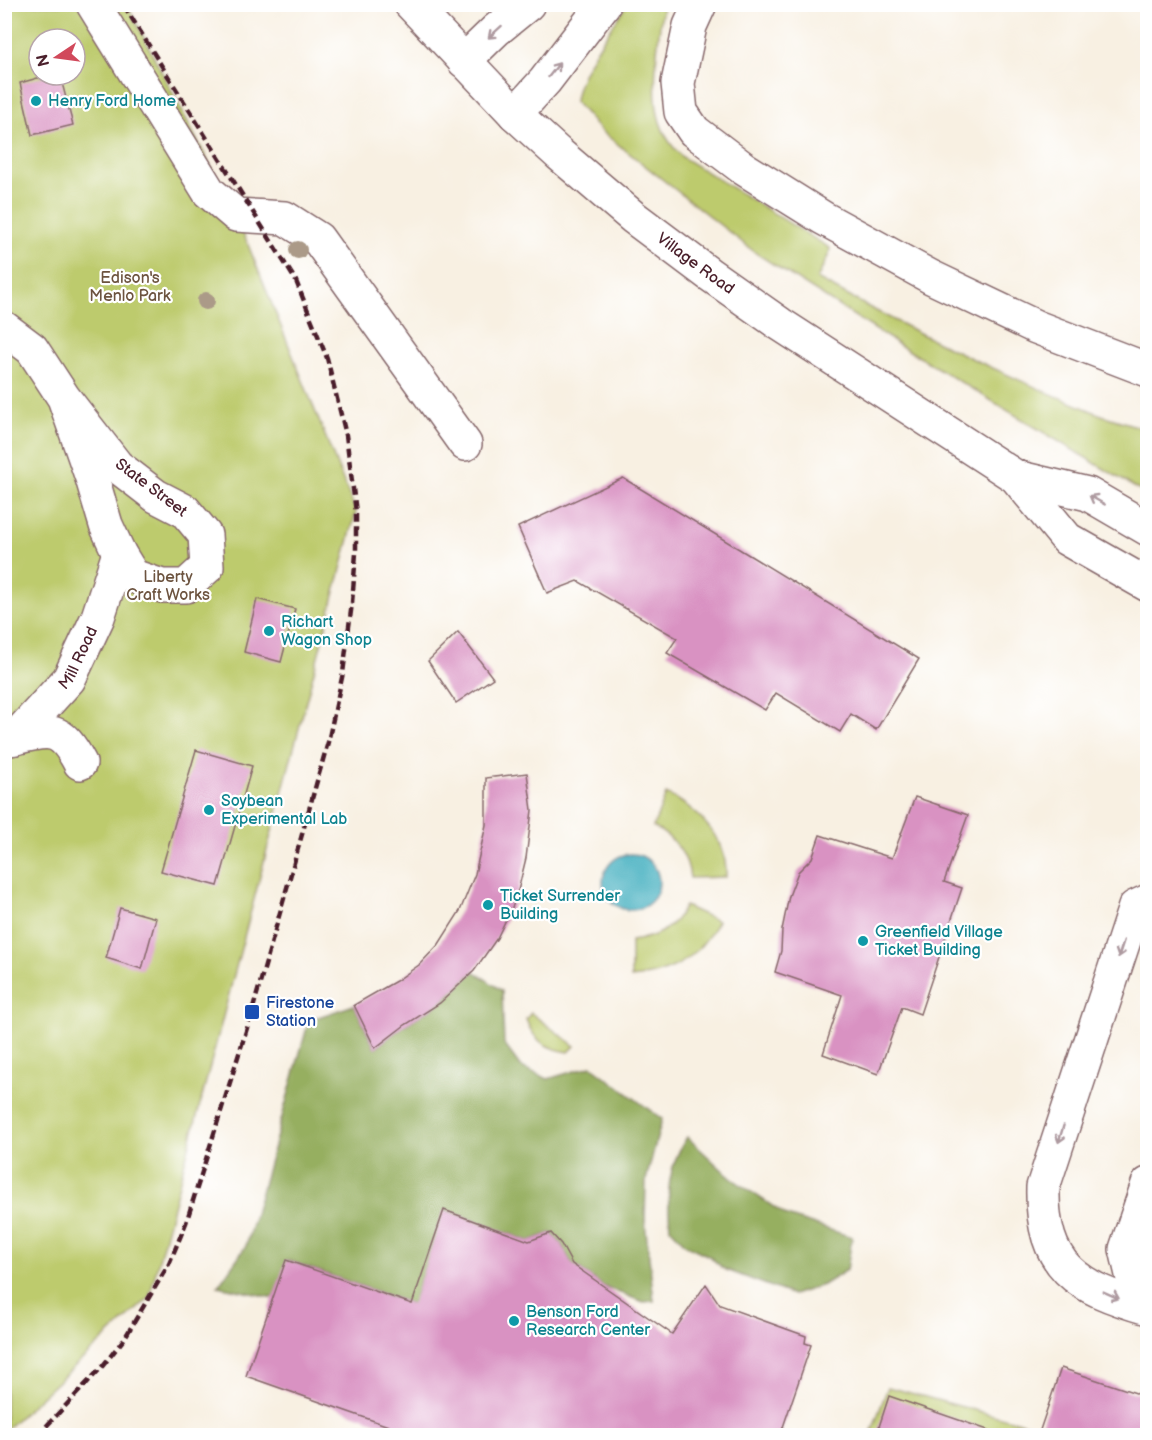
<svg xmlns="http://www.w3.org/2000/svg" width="1152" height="1440" font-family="'Balsamiq Sans',sans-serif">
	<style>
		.green { fill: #bdcb6d; stroke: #84754c; stroke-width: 1.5; fill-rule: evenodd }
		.forest { fill: #96af60; stroke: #706746; stroke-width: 1.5 }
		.water { fill: #42afbf; stroke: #466775; stroke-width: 1.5 }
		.building { fill: #d992c2 }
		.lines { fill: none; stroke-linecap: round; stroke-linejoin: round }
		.minor-casing { stroke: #87686b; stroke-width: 36 }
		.minor { stroke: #fff; stroke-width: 33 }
		.rail { stroke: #4a1f2b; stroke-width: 4.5; stroke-dasharray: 9 4.5; stroke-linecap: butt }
		.tree { fill: #ab9a88 }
		.oneway { stroke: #ae9aa0 }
		.culture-dot { fill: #0f9aa8; stroke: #fff; stroke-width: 2 }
		.transit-dot { fill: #1a4fb4; stroke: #fff; stroke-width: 2 }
		.labels { text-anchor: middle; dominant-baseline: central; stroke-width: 4.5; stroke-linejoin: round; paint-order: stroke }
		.culture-label { font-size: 16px; fill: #0d838f; stroke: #fff; text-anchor: start }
		.street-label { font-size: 16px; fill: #4a1f2b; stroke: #fff }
		.park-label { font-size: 16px; fill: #6c533f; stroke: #fff }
		.transit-label { font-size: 16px; fill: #164399; stroke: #fff; text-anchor: start }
	</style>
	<rect width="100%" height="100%" fill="#fff"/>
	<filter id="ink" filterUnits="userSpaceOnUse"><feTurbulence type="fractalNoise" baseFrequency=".0167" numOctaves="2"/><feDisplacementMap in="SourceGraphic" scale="12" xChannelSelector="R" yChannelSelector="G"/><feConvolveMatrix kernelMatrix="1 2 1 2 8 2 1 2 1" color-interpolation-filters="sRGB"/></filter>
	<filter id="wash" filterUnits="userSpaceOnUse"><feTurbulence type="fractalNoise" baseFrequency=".008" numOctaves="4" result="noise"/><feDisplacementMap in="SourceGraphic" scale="24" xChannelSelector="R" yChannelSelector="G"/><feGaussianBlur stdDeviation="1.35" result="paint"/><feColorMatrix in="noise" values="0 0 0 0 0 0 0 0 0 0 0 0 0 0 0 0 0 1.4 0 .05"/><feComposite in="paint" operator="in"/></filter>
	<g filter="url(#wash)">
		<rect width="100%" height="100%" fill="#f8f0e2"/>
		<path class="green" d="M627 4 663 6C658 37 650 92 660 122 664 136 672 146 682 157L830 248 829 254 817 279C908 330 1003 375 1099 414 1115 420 1132 424 1147 430V495L898 344 757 254 601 131 575 102C576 74 611 29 627 4Z
			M5 5H127L236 215 356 512 149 1298 5 1430ZM39 39H75V75H39Z
			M666 794C698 808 728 840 726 877L690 878C688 855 674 837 653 827Z
			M685 906 718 921C697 959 674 973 631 978V941C655 938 673 929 685 906Z
			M531 1013 575 1046 569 1052C547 1049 533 1041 526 1019Z
			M888 1387 1068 1435 870 1436Z"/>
		<path class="forest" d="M474 971 502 991 504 1044 521 1067 548 1079 591 1066 662 1119 646 1180 645 1222 654 1301 643 1302 605 1287 572 1264 561 1244 551 1233 529 1241 445 1210 412 1304 287 1260 274 1298 218 1286 246 1246 309 1020 354 1005 375 1048 405 1025 440 1003Z
			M687 1137 731 1178 787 1216 852 1237 847 1270 823 1285 793 1295 724 1269 709 1256 686 1245 670 1228C667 1192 667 1168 687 1137Z"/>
		<path class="water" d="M603 882a28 28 0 1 1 56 0a28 28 0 1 1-56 0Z"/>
		<g id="blocks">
			<path class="building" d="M48 75H60L73 125 32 135 20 83Z
				M623 478 919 659 876 730 851 714 840 732 776 693 765 710 667 653 677 638 578 581 547 593 518 527Z
				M257 599 295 609 281 662 244 652Z
				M458 632 493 678 456 703 428 661Z
				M196 750 252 766 218 886 161 871Z
				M527 773 532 810 526 858 516 899 497 938 474 971 440 1003 405 1025 375 1048 354 1005 396 981 419 965 439 944 460 911 475 874 486 825V778Z
				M915 797 968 815 944 882 962 888 920 1014 902 1007 878 1074 823 1054 842 995 775 972 781 951 782 930 789 896 798 872 812 858 820 835 892 858Z
				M120 908 156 918 142 969 106 958Z
				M444 1210 529 1241 551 1233 561 1244 572 1264 672 1334 706 1284 720 1305 806 1336 805 1343 811 1345 780 1436H417L246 1376 286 1260 412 1304Z
				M1061 1368 1148 1397V1436H1038Z
				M889 1396 988 1430 987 1436H876Z"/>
		</g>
	</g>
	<g filter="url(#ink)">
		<use href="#blocks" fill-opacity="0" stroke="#87686b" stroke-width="1.5"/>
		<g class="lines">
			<defs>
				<g id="minor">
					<path d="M93 4 209 192 236 215 285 218 318 239 465 444"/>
					<path id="s1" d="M411 4 515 114 559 154 633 217 709 274 780 324 1016 477 1067 539 1148 585"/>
					<path d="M700 4 690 26 678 83 681 112 694 131 743 168 823 218 931 277 1036 327 1148 370"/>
					<path d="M464 61 496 30 528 4"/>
					<path d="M515 114 545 81 604 4"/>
					<path d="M4 328 32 349 64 398 117 466 156 496 185 511 205 535 207 567 186 586H162L133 576 119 553 106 525 92 478 64 398"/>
					<path d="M1016 477 1088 494 1148 529"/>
					<path d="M15 738C51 729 61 727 80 763"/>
					<path id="s2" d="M4 740 15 738 69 679 98 617 119 553"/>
					<path d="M1148 901 1135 907 1043 1187C1041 1267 1077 1288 1148 1308"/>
					<path d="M1148 1184 1126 1249 1134 1283 1148 1295"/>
				</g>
			</defs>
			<use href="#minor" class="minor-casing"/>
			<use href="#minor" class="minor"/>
			<path class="rail" d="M37 1436 101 1368 124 1339 169 1264 186 1223 252 1012 328 742 343 673 352 603 356 553V512L346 435 327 358 296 281 123 4"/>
		</g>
		<g class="tree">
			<circle cx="298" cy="250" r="9"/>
			<circle cx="206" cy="301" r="9"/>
		</g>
		<defs><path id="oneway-shaft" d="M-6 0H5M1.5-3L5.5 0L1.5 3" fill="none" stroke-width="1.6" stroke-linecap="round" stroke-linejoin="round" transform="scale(1.5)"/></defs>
		<g class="oneway">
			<use href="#oneway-shaft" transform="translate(495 32) rotate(138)"/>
			<use href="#oneway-shaft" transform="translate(554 70) rotate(-52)"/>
			<use href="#oneway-shaft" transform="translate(1097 500) rotate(-150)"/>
			<use href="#oneway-shaft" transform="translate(1121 949) rotate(108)"/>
			<use href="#oneway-shaft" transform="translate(1061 1134) rotate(107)"/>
			<use href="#oneway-shaft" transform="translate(1111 1295) rotate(24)"/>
		</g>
	</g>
	<g class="culture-dot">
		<circle cx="36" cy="101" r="6"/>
		<circle cx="269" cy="631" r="6"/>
		<circle cx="209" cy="810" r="6"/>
		<circle cx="488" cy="905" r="6"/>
		<circle cx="863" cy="941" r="6"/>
		<circle cx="514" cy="1321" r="6"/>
	</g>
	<rect class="transit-dot" x="244" y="1004" width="16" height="16" rx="3"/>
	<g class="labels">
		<g class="culture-label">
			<text x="48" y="101">Henry Ford Home</text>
			<text x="281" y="622">Richart<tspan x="281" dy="18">Wagon Shop</tspan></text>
			<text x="221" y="801">Soybean<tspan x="221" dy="18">Experimental Lab</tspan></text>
			<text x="500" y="896">Ticket Surrender<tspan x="500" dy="18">Building</tspan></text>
			<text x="875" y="932">Greenfield Village<tspan x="875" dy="18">Ticket Building</tspan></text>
			<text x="526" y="1312">Benson Ford<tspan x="526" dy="18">Research Center</tspan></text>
		</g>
		<g class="street-label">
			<text stroke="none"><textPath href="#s1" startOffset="386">Village Road</textPath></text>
			<text transform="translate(151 488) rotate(37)">State Street</text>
			<text stroke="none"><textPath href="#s2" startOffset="114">Mill Road</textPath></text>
		</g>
		<g class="park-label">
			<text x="130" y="278">Edison's<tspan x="130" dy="18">Menlo Park</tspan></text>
			<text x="168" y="577">Liberty<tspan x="168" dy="18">Craft Works</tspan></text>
		</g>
		<g class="transit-label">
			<text x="266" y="1003">Firestone<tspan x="266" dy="18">Station</tspan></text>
		</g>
	</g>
	<rect width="1152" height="1440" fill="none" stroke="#fff" stroke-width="24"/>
	<g transform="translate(57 57) rotate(257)"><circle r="28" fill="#ffffff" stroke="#b7a5aa" stroke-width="1.5"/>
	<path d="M0-4.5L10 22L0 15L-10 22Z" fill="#d1495b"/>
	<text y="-9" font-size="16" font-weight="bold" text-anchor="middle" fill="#4a1f2b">N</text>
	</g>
</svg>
